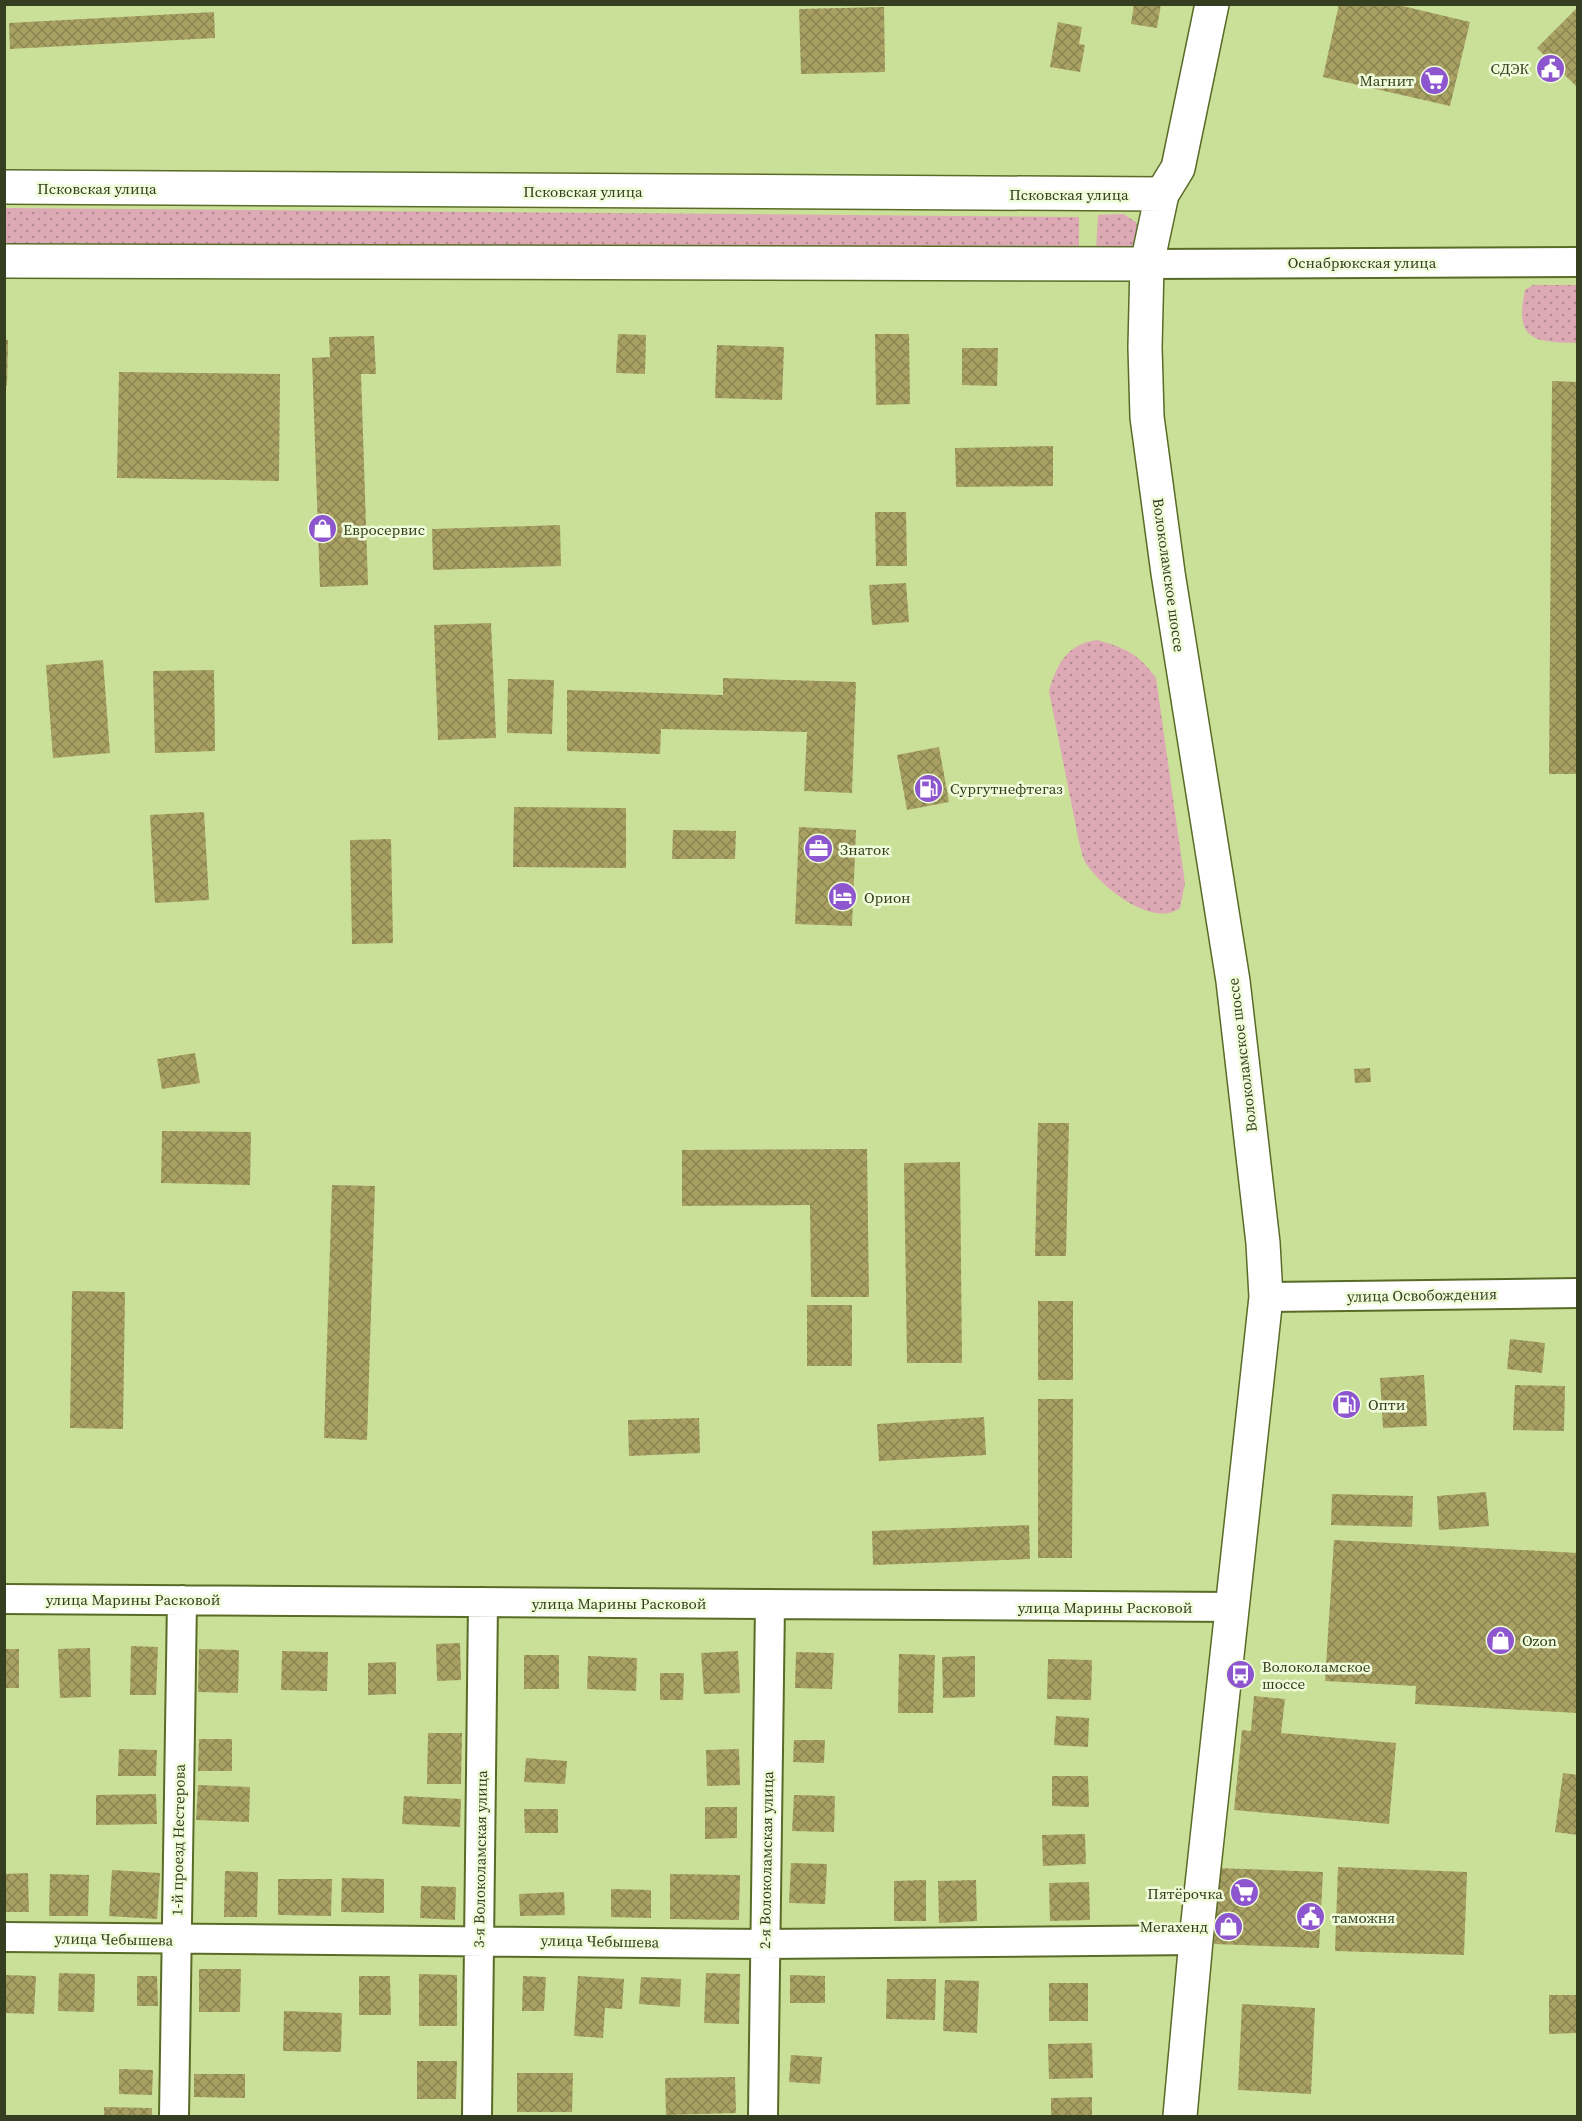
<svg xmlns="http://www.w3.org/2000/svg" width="1582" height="2121" font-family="'Source Serif 4',serif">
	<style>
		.grass { fill: url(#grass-dots) }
		.building { fill: url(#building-cross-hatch) }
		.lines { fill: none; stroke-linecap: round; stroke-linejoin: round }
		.minor-casing { stroke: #596b27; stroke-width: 32 }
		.major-casing { stroke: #596b27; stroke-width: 36 }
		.minor { stroke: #fff; stroke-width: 28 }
		.major { stroke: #fff; stroke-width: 33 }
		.labels { text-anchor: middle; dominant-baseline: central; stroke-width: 5; stroke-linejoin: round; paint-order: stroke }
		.poi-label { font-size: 15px; fill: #353e21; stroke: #f0fcd9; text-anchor: start }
		.street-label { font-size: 15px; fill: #353e21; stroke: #f0fcd9 }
	</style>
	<defs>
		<pattern id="grass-dots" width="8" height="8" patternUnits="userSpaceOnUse" patternTransform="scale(1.5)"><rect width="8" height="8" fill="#dca9b5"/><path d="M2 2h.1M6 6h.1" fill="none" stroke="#b38b93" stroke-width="1.8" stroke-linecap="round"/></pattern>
		<pattern id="building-cross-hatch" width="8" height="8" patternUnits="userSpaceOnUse" patternTransform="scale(1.5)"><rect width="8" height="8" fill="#a8a163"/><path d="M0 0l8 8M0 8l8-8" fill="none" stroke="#8a8551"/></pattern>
	</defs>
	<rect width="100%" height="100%" fill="#cae099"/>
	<path class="grass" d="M5 208 1079 217V252L5 243Z
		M1123 214 1136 222C1146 254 1118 250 1096 250L1098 215Z
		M1533 285H1577V343C1534 342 1514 341 1525 290Z
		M1097 640C1125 648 1138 653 1156 678L1185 883 1180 908C1152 929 1098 885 1084 860 1082 855 1081 848 1079 842L1049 691C1057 664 1067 644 1097 640Z"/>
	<path class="building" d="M1134 4H1161L1157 28 1131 24Z
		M1339 4H1394L1470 22 1450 106 1323 77Z
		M884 7 885 72 801 74 799 9Z
		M1578 7V88L1537 48Z
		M214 12 215 38 10 49 9 23Z
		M1058 22 1082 27 1079 44 1085 45 1080 72 1050 67Z
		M618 334 646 335 645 374 616 373Z
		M875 334H909L910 404 876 405Z
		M374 336 376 374H361L368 585 320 587 312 358 330 357 329 337Z
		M4 340H8L7 386H4Z
		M717 345 784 347 782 400 715 398Z
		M962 348H998L997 386 962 385Z
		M119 372 280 374 279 481 117 478Z
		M1552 381 1578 382V774H1549Z
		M1053 446V486L956 487 955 448Z
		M875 512H906L907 566H876Z
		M560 525 561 566 433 570 432 529Z
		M906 583 909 622 872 625 869 585Z
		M491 623 496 738 438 740 434 625Z
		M103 660 110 753 53 758 46 665Z
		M214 670 215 751 155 753 153 671Z
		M723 678 856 682 852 793 804 791 807 732 661 729 660 754 567 751V690L723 695Z
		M508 679 554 680 552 734 507 733Z
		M939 747 949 802 907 810 897 755Z
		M514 807 626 808V868L513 867Z
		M204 812 209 900 155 903 150 815Z
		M799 827 856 830 852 926 795 924Z
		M673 830 736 831 735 859H672Z
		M391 839 393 943 352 944 350 840Z
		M195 1053 200 1083 162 1089 157 1059Z
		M1370 1068 1371 1082 1355 1083 1354 1069Z
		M1038 1123H1069L1066 1256H1035Z
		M162 1131 251 1132 250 1185 161 1183Z
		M867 1149 869 1297H811L810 1205 682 1206V1150Z
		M960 1162 962 1363H907L904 1163Z
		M332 1185 375 1186 367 1440 324 1438Z
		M72 1291 125 1292 123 1429 70 1428Z
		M1038 1301H1073V1380H1038Z
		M807 1305H852V1366H807Z
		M1510 1339 1545 1343 1542 1373 1507 1369Z
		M1424 1375 1427 1426 1383 1428 1380 1378Z
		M1515 1385 1565 1386 1564 1431 1513 1430Z
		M1038 1399H1073L1072 1558H1038Z
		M984 1417 986 1455 879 1461 877 1424Z
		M699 1418 700 1453 629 1456 628 1420Z
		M1486 1492 1489 1526 1439 1530 1437 1496Z
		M1332 1494 1413 1496 1412 1527 1331 1525Z
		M1029 1525 1030 1559 873 1565 872 1531Z
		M1334 1540 1578 1553V1713L1415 1704 1416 1686 1325 1681Z
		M460 1643 461 1680 437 1681 436 1644Z
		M131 1646 158 1647 156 1695H130Z
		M90 1648 91 1697 60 1698 58 1649Z
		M4 1649H19V1688H4Z
		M199 1649 239 1650 238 1693 198 1692Z
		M282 1651 328 1652 327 1691 281 1690Z
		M738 1651 740 1693 704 1694 701 1653Z
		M796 1652 834 1653 832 1689 795 1688Z
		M899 1654 935 1655 933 1713H898Z
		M524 1655H559V1689H524Z
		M588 1656 637 1658 636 1691 587 1689Z
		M975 1656V1697L943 1698 942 1657Z
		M1048 1659 1092 1660 1091 1700 1047 1699Z
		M396 1662V1694L368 1695V1663Z
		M660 1673H684L683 1700H660Z
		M1254 1696 1285 1699 1281 1733 1396 1743 1389 1824 1234 1810 1242 1730 1251 1731Z
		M1056 1716 1089 1718 1088 1747 1054 1745Z
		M428 1733H462L461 1784H427Z
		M199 1739H232V1771H198Z
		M794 1740H825L824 1763 793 1762Z
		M119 1749 157 1750 156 1776H118Z
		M739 1749 740 1785 707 1786 706 1750Z
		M526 1758 567 1761 565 1784 524 1782Z
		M1563 1773 1578 1775V1835L1555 1832Z
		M1052 1776H1088L1089 1807 1052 1806Z
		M198 1785 250 1787 249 1822 196 1820Z
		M156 1794 157 1824 96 1825V1795Z
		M794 1795 835 1796 834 1832 792 1831Z
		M404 1796 461 1799 460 1827 402 1824Z
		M705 1807H737V1838L705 1839Z
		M524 1809H558V1833H525Z
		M1085 1834 1086 1864 1043 1866 1042 1835Z
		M791 1863 827 1864 825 1904 789 1903Z
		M1338 1867 1467 1872 1464 1955 1335 1951Z
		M1217 1868 1323 1872 1319 1948 1214 1944Z
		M112 1870 160 1873 157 1919 109 1916Z
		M225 1871 258 1872 257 1917H224Z
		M28 1873 29 1912H4V1874Z
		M50 1874 89 1875 88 1916H49Z
		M670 1874 740 1875 739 1920 670 1919Z
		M342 1878 384 1879V1913L341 1912Z
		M278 1879H332L331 1916 278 1915Z
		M926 1880V1921H894V1881Z
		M976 1880 977 1921 939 1923 938 1881Z
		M1089 1882 1090 1920 1050 1921 1049 1883Z
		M421 1886 456 1887 455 1920 420 1918Z
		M611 1889 651 1890V1918L611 1917Z
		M564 1892 565 1915 520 1916 519 1894Z
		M199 1969H241L240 2012H199Z
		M59 1973 95 1974 94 2012 58 2011Z
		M706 1973 740 1974 739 2024 704 2023Z
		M419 1974 457 1975V2026H419Z
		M6 1975 36 1976 34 2014 5 2013Z
		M790 1975 825 1976V2003H790Z
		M137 1976H157L158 2006H137Z
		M359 1976H390L391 2015H359Z
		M523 1976 546 1977 544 2011H522Z
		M578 1976 624 1979 622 2009 605 2008 603 2038 574 2036Z
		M641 1977 681 1979 680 2007 639 2004Z
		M887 1979H936L935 2020 886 2019Z
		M945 1980 979 1981 977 2033 943 2031Z
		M1049 1983H1088V2021H1049Z
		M1549 1995H1578V2033L1549 2034Z
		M1242 2004 1315 2008 1311 2094 1238 2090Z
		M284 2011 342 2013 341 2052 283 2051Z
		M1092 2043 1093 2078 1049 2079 1048 2044Z
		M791 2055 822 2057 820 2084 789 2082Z
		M417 2061H457L456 2099H417Z
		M119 2069 153 2070 152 2095 119 2094Z
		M517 2073H573L572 2112H517Z
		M194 2074H245V2098L194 2097Z
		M735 2077 736 2113 666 2115 665 2078Z
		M1092 2097V2116H1051V2098Z
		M104 2107 152 2108V2116H104Z"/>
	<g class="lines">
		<defs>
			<path id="minor" d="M1147 264 1578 262
				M1266 1297 1578 1293
				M4 1599 1233 1607
				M4 1937 765 1944 1196 1940
				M174 2116 182 1600
				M477 2116 483 1602
				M763 2116 770 1604"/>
			<path id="major" d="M4 187 1162 194
				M4 261 1147 264
				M1180 2116 1196 1940 1266 1297 1263 1243 1233 981 1168 573 1147 417 1145 347 1147 264 1162 194 1178 168 1212 4"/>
		</defs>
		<use href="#minor" class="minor-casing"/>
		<use href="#major" class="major-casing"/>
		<use href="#minor" class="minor"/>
		<use href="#major" class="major"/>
	</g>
	<defs>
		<symbol id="civic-disc" viewBox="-11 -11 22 22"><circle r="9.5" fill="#8e56ce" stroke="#f0fcd9"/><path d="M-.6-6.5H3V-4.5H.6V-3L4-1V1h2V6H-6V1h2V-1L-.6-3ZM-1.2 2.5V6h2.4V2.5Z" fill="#fff"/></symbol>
		<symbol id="supermarket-disc" viewBox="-11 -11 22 22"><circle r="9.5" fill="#8e56ce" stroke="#f0fcd9"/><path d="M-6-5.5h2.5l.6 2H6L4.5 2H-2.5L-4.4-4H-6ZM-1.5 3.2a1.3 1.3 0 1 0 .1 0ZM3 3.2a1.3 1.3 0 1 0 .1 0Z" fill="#fff"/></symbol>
		<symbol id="shop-disc" viewBox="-11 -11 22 22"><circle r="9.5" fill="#8e56ce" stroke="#f0fcd9"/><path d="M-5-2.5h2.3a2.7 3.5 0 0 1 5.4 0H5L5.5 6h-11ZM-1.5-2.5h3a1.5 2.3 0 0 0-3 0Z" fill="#fff"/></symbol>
		<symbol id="fuel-disc" viewBox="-11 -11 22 22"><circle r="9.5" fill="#8e56ce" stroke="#f0fcd9"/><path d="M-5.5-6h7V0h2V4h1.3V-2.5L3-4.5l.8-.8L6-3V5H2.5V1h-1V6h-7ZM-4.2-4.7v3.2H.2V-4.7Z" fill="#fff"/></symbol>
		<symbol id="office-disc" viewBox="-11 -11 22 22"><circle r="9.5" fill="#8e56ce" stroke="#f0fcd9"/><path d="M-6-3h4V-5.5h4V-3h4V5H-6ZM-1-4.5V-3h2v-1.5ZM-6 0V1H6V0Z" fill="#fff"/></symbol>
		<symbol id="hotel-disc" viewBox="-11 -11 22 22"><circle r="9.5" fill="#8e56ce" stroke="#f0fcd9"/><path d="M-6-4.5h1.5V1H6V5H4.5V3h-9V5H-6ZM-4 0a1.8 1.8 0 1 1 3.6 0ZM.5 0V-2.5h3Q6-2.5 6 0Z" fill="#fff"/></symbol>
		<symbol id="bus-disc" viewBox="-11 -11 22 22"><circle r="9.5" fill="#8e56ce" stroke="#f0fcd9"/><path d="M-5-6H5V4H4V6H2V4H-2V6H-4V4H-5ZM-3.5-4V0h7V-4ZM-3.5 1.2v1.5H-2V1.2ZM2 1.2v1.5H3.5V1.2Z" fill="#fff"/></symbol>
	</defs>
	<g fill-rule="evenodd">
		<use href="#civic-disc" x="1534" y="52" width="33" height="33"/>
		<use href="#supermarket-disc" x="1418" y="64" width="33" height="33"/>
		<use href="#shop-disc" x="306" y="512" width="33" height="33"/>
		<use href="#fuel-disc" x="912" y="772" width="33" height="33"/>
		<use href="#office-disc" x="802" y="832" width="33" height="33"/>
		<use href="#hotel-disc" x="826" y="880" width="33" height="33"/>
		<use href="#fuel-disc" x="1330" y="1388" width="33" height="33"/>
		<use href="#shop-disc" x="1484" y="1624" width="33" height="33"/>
		<use href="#bus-disc" x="1224" y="1658" width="33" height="33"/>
		<use href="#supermarket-disc" x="1228" y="1876" width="33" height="33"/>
		<use href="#civic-disc" x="1294" y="1900" width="33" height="33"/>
		<use href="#shop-disc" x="1212" y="1910" width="33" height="33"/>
	</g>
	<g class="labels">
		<g class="poi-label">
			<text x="1529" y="68" text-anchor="end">СДЭК</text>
			<text x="1414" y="80" text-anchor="end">Магнит</text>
			<text x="343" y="529">Евросервис</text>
			<text x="950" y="788">Сургутнефтегаз</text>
			<text x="840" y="849">Знаток</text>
			<text x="864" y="897">Орион</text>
			<text x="1368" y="1404">Опти</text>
			<text x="1522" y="1640">Ozon</text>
			<text x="1262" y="1666">Волоколамское<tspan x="1262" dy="17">шоссе</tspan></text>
			<text x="1223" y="1893" text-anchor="end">Пятёрочка</text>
			<text x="1332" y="1917">таможня</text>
			<text x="1208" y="1926" text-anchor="end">Мегахенд</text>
		</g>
		<g class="street-label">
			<text x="97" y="188">Псковская улица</text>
			<text x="583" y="191">Псковская улица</text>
			<text x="1069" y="194">Псковская улица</text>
			<text x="1362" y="262">Оснабрюкская улица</text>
			<text transform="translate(1169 575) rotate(82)">Волоколамское шоссе</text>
			<text transform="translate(1242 1055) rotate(-97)">Волоколамское шоссе</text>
			<text transform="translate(1422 1295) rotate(-1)">улица Освобождения</text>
			<text x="133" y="1599">улица Марины Расковой</text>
			<text x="619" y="1603">улица Марины Расковой</text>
			<text x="1105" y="1607">улица Марины Расковой</text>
			<text transform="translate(178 1840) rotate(-89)">1-й проезд Нестерова</text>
			<text transform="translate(480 1859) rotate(-89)">3-я Волоколамская улица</text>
			<text transform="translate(766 1860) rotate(-89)">2-я Волоколамская улица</text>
			<text transform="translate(114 1939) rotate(1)">улица Чебышева</text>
			<text transform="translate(600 1941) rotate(1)">улица Чебышева</text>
		</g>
	</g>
	<rect width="1582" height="2121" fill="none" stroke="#353e21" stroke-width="12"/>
</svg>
